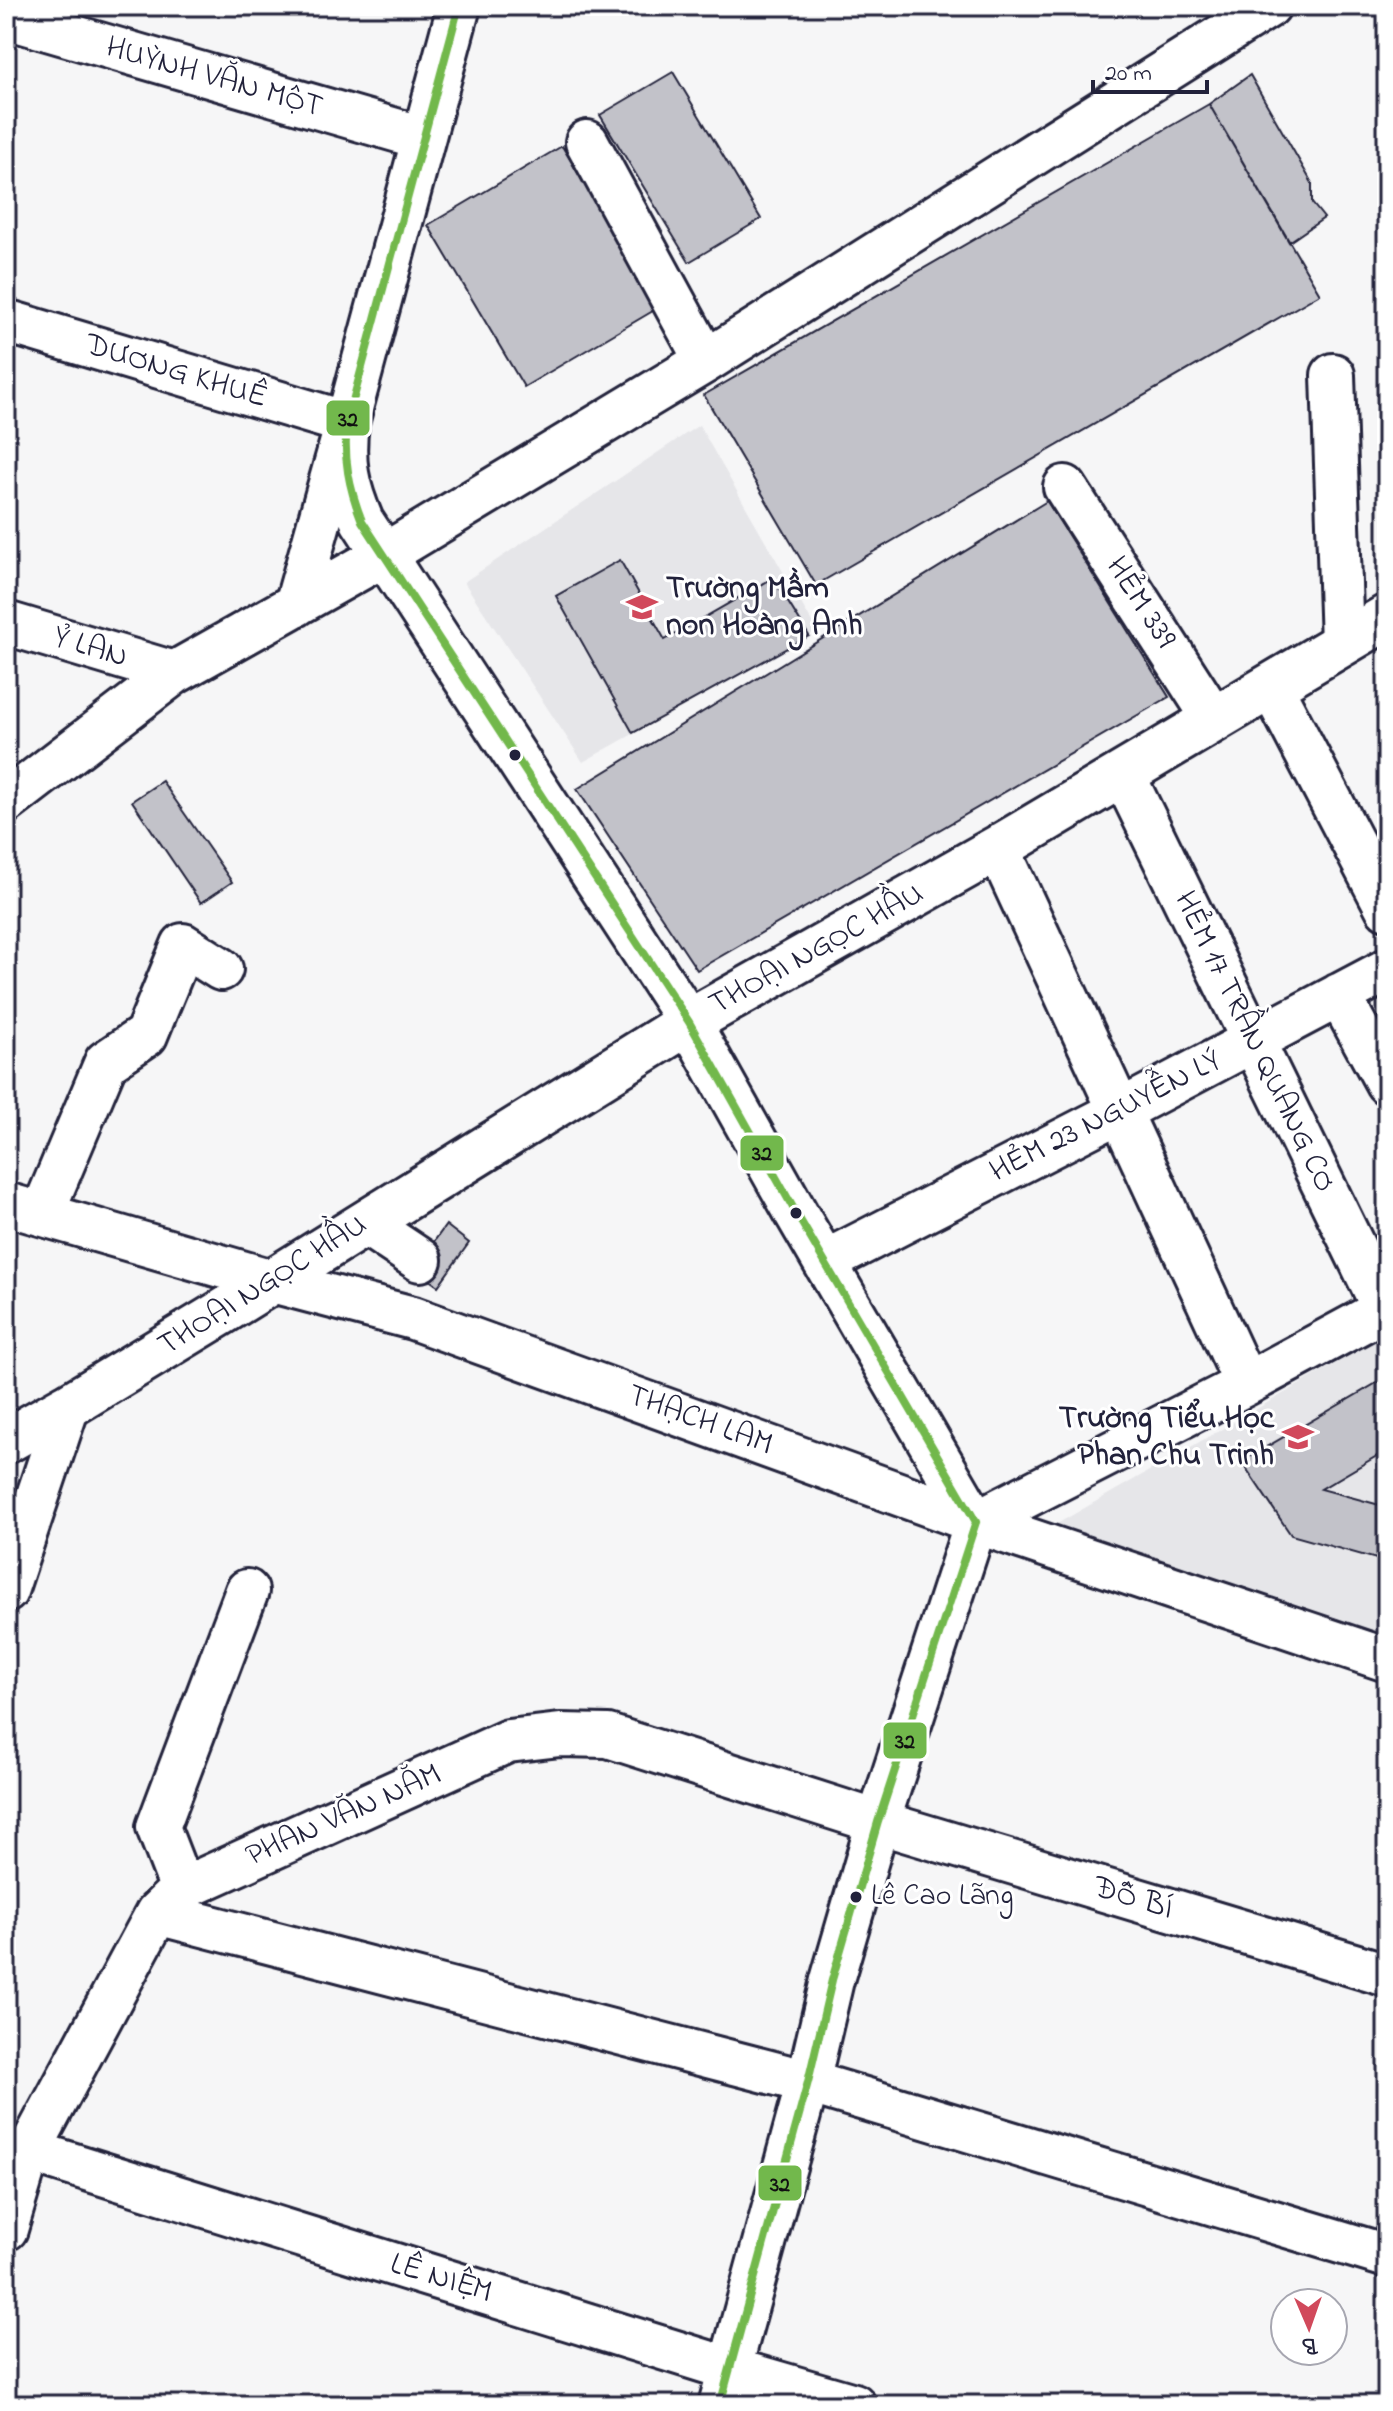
<svg xmlns="http://www.w3.org/2000/svg" width="1393" height="2411" font-family="'Indie Flower',sans-serif">
	<style>
		.built { fill: #e6e6e9 }
		.building { fill: #c2c2c9; stroke: #22223b; stroke-width: 2 }
		.lines { fill: none; stroke-linecap: round; stroke-linejoin: round }
		.minor-casing { stroke: #22223b; stroke-width: 48 }
		.major-casing { stroke: #22223b; stroke-width: 50 }
		.minor { stroke: #fff; stroke-width: 42 }
		.major { stroke: #fff; stroke-width: 44 }
		.bus-1-casing { stroke: #fff; stroke-width: 14 }
		.bus-1 { stroke: #72b84c; stroke-width: 8 }
		.bus-dot { fill: #22223b; stroke: #fff; stroke-width: 3 }
		.labels { text-anchor: middle; dominant-baseline: central; stroke-width: 6; stroke-linejoin: round; paint-order: stroke }
		.bus-label { font-size: 30px; fill: #22223b; stroke: #fff; text-anchor: start }
		.street-label { font-size: 32px; fill: #22223b; stroke: #fff }
		.poi-label { font-size: 32px; font-weight: bold; fill: #22223b; stroke: #fff; text-anchor: start }
		.line-badge { stroke: #fff; stroke-width: 3 }
		.pale-badge-label { font-size: 22px; text-anchor: middle; font-weight: bold; fill: #111 }
	</style>
	<rect width="100%" height="100%" fill="#f6f6f7"/>
	<filter id="ink" filterUnits="userSpaceOnUse"><feTurbulence type="fractalNoise" baseFrequency=".0125" numOctaves="2"/><feDisplacementMap in="SourceGraphic" scale="16" xChannelSelector="R" yChannelSelector="G"/><feConvolveMatrix kernelMatrix="1 2 1 2 8 2 1 2 1" color-interpolation-filters="sRGB"/></filter>
	<g filter="url(#ink)">
		<path class="built" d="M699 425 817 631 583 762 464 582Z
			M1387 1334V1649L1029 1540Z"/>
		<path class="building" d="M673 72 761 219 689 262 600 115Z
			M1250 75 1312 183V203L1324 218 1289 242 1209 104Z
			M1209 104 1320 294 816 585 704 395Z
			M562 146 658 308 524 387 428 225Z
			M1047 501 1169 697 697 970 577 789Z
			M620 560 665 640 773 578 809 636 633 733 556 596Z
			M162 781 232 882 201 903 132 801Z
			M446 1225 469 1243 438 1286 414 1269Z
			M1387 1377V1450L1321 1489 1387 1507V1562L1291 1535 1248 1471 1244 1460Z"/>
		<g class="lines">
			<defs>
				<path id="minor" d="M459 6 347 423C342 462 347 486 362 521L689 1022 796 1213 976 1522
					M6 17 423 138
					M587 142 706 361
					M6 321 347 423 296 605
					M1333 375 1342 643
					M1065 487 1214 719
					M6 623 174 673
					M1271 686 1387 908
					M1123 774 1384 1309
					M6 802 174 673 384 555 706 361 1269 6
					M998 848 1246 1384
					M1339 995 1387 1083
					M6 1204 272 1281 413 1318 976 1522 1387 1660
					M42 1214 106 1062 146 1035 183 945 221 969
					M366 1224 420 1260
					M825 1262 1120 1111 1387 970
					M976 1522 1246 1384 1387 1308
					M6 1591 68 1406
					M182 1889 158 1827 247 1591
					M157 1913 808 2082 1387 2256
					M29 2151 730 2369 854 2405
					M6 2229 29 2151 157 1913 182 1889 508 1741 560 1735 608 1736 878 1822 1387 1975
					M720 2405 808 2082 832 1980 878 1822 976 1522"/>
				<path id="major" d="M6 1441 68 1406 221 1313 689 1022 998 848 1387 617"/>
			</defs>
			<use href="#minor" class="minor-casing"/>
			<use href="#major" class="major-casing"/>
			<use href="#minor" class="minor"/>
			<use href="#major" class="major"/>
			<defs>
				<path id="bus-1" d="M459 6 347 423C343 458 349 488 362 521L689 1022 796 1213 976 1522
					M720 2405 808 2082 832 1980 878 1822 976 1522"/>
			</defs>
			<use href="#bus-1" class="bus-1-casing"/>
			<use href="#bus-1" class="bus-1"/>
		</g>
	</g>
	<defs>
		<symbol id="school-bare" viewBox="-9 -9 18 18"><path d="M0-5L7-2L0 1L-7-2ZM-4 1L0 2.5L4 1V4Q0 6-4 4Z" fill="#d1495b" stroke="#fff" stroke-width="2.5" paint-order="stroke"/></symbol>
	</defs>
	<g fill-rule="evenodd">
		<use href="#school-bare" x="620" y="585" width="44" height="44"/>
		<use href="#school-bare" x="1276" y="1415" width="44" height="44"/>
	</g>
	<g class="bus-dot">
		<circle cx="515" cy="755" r="7"/>
		<circle cx="796" cy="1213" r="7"/>
		<circle cx="856" cy="1897" r="7"/>
	</g>
	<g class="labels">
		<g class="bus-label">
			<text x="871" y="1897">Lê Cao Lãng</text>
		</g>
		<g class="street-label">
			<text transform="translate(214 78) rotate(16)">HUỲNH VĂN MỘT</text>
			<text transform="translate(176 372) rotate(17)">DƯƠNG KHUÊ</text>
			<text transform="translate(1140 603) rotate(57)">HẺM 339</text>
			<text transform="translate(90 648) rotate(17)">Ỷ LAN</text>
			<text transform="translate(817 950) rotate(-29)">THOẠI NGỌC HẦU</text>
			<text transform="translate(1254 1042) rotate(64)">HẺM 17 TRẦN QUANG CƠ</text>
			<text transform="translate(1106 1117) rotate(-27)">HẺM 23 NGUYỄN LÝ</text>
			<text transform="translate(263 1286) rotate(-32)">THOẠI NGỌC HẦU</text>
			<text transform="translate(700 1421) rotate(20)">THẠCH LAM</text>
			<text transform="translate(344 1816) rotate(-24)">PHAN VĂN NĂM</text>
			<text transform="translate(1133 1899) rotate(17)">ĐỖ BÍ</text>
			<text transform="translate(441 2279) rotate(17)">LÊ NIỆM</text>
		</g>
		<g class="poi-label">
			<text x="666" y="589">Trường Mầm<tspan x="666" dy="37">non Hoàng Anh</tspan></text>
			<text x="1274" y="1419" text-anchor="end">Trường Tiểu Học<tspan x="1274" dy="37">Phan Chu Trinh</tspan></text>
		</g>
	</g>
	<g class="line-badge">
		<rect x="325" y="399" width="46" height="38" rx="8" fill="#72b84c"/>
		<rect x="739" y="1134" width="46" height="38" rx="8" fill="#72b84c"/>
		<rect x="882" y="1721" width="46" height="39" rx="8" fill="#72b84c"/>
		<rect x="757" y="2164" width="46" height="38" rx="8" fill="#72b84c"/>
	</g>
	<g class="pale-badge-label">
		<text x="348" y="426">32</text>
		<text x="762" y="1160">32</text>
		<text x="905" y="1748">32</text>
		<text x="780" y="2191">32</text>
	</g>
	<rect width="1393" height="2411" fill="none" stroke="#fff" stroke-width="32"/>
	<rect x="16" y="16" width="1361" height="2379" fill="none" stroke="#22223b" stroke-width="3" filter="url(#ink)"/>
	<g transform="translate(1309 2327) rotate(178)"><circle r="38" fill="#ffffff" stroke="#a7a7b1" stroke-width="2"/>
	<path d="M0-6L14 30L0 20L-14 30Z" fill="#d1495b"/>
	<text y="-12" font-size="22" font-weight="bold" text-anchor="middle" fill="#22223b">B</text>
	</g>
	<path d="M1093 80v12h114v-12" fill="none" stroke="#22223b" stroke-width="4"/>
	<text x="1105" y="80" font-size="24" fill="#22223b" stroke="#ffffff" stroke-width="6" paint-order="stroke">20 m</text>
</svg>
